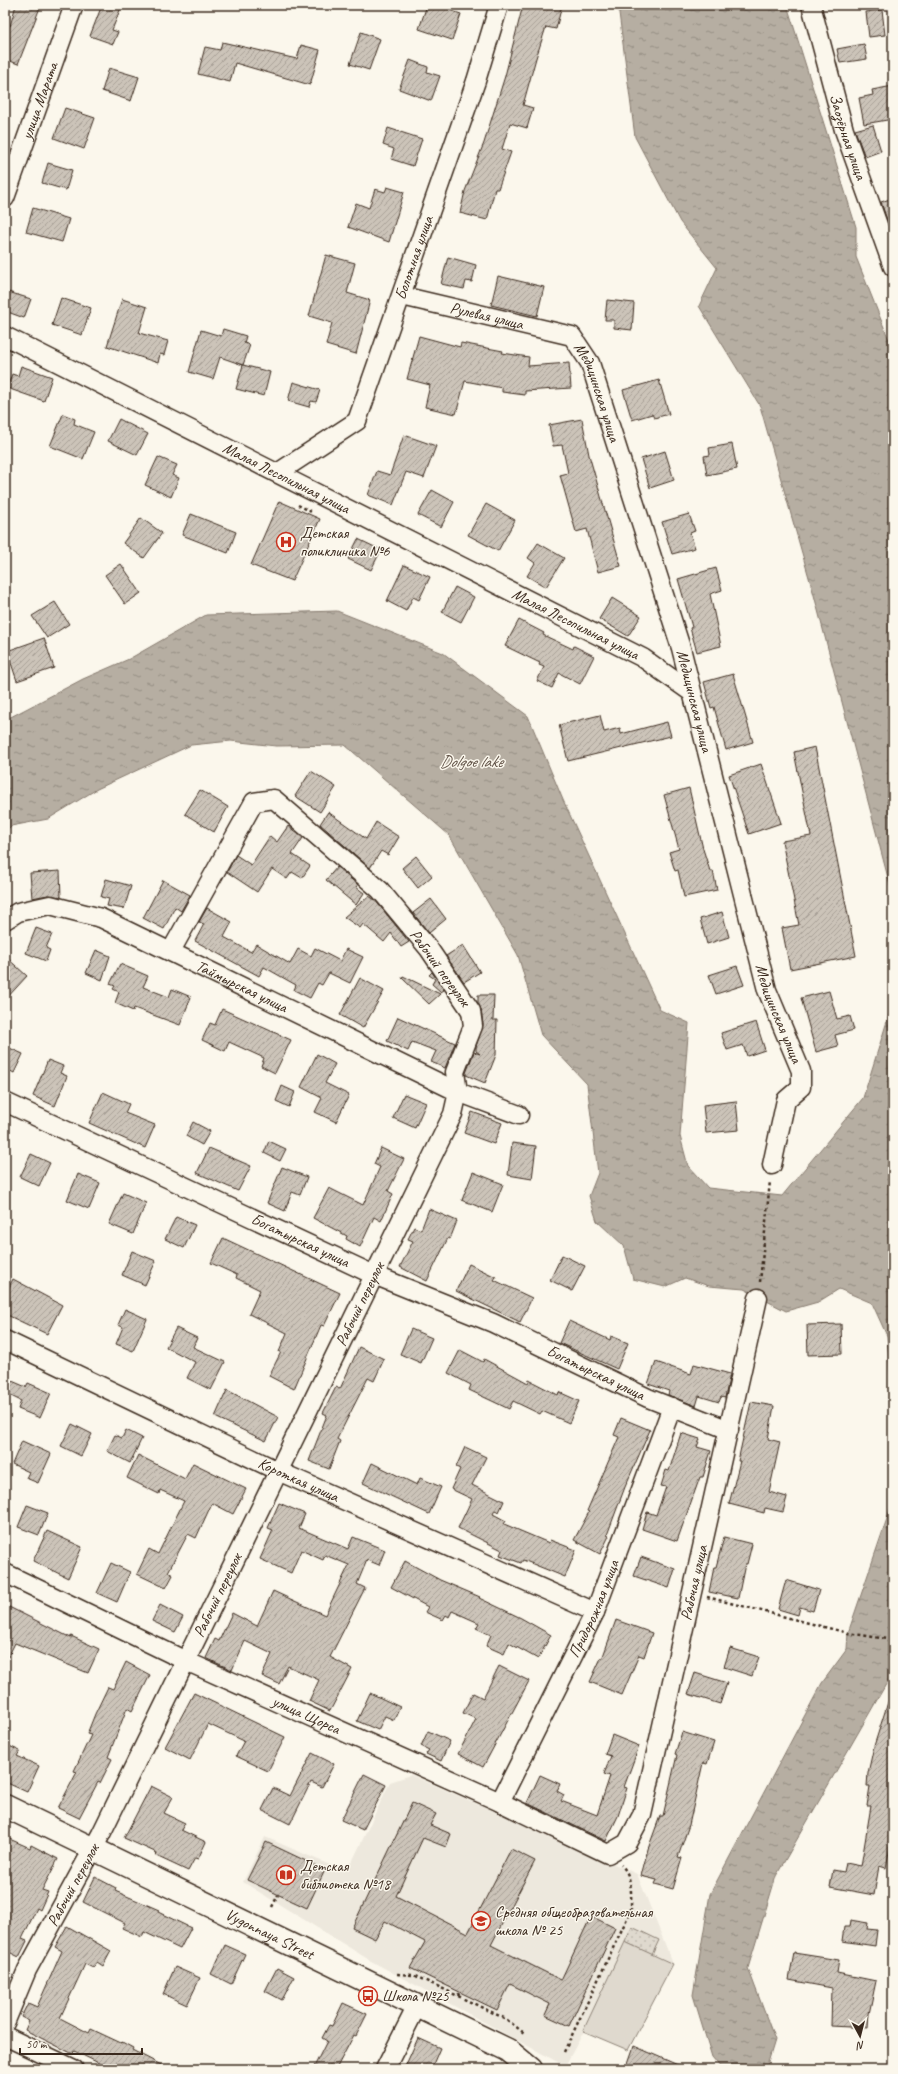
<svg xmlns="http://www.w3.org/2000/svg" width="898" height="2074" font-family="Caveat,sans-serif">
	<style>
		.built { fill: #ede8dd }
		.park { fill: url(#park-dots); stroke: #8d8276 }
		.garden { fill: #dfd9ce; stroke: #8d8276 }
		.water { fill: url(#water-ripples); stroke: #85796d }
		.building { fill: url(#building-hatch); stroke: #3b2a1e }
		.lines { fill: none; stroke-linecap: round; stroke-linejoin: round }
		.minor-casing { stroke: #3b2a1e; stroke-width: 21 }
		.tertiary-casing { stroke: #3b2a1e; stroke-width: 25 }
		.path { stroke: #3b2a1e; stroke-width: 2.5; stroke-dasharray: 3 3; stroke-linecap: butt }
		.minor { stroke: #fbf7ec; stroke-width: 18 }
		.tertiary { stroke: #fbf7ec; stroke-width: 22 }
		.labels { text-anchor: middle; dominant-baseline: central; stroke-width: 3; stroke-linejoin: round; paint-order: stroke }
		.street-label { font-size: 16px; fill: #3b2a1e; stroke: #fbf7ec }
		.poi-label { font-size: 16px; fill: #3b2a1e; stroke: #fbf7ec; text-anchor: start }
		.water-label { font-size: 17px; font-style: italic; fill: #605246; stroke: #fbf7ec }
	</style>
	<defs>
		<pattern id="park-dots" width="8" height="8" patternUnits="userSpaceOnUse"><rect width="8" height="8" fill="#dfd9ce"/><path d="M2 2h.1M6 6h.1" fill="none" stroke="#c0bab0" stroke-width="1.8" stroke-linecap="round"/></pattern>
		<pattern id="water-ripples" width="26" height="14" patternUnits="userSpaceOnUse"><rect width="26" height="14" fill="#b6aea2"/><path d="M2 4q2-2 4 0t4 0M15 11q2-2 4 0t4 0" fill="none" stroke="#958e83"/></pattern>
		<pattern id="building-hatch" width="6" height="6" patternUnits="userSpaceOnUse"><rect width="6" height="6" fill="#ccc4b9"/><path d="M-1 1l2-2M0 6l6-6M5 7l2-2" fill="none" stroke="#a79f96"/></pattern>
	</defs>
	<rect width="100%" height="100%" fill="#fbf7ec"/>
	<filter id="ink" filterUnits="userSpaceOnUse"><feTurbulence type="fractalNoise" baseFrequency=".025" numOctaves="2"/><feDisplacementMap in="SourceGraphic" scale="8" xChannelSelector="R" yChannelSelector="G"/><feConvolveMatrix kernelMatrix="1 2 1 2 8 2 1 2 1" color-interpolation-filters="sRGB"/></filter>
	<g filter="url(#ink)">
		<path class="built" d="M411 1775 637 1874 673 1964 628 2050 584 2031 565 2066 371 1961 243 1882 265 1837 337 1868 352 1862 390 1782Z"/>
		<path class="park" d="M632 1927 659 1940 652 1955 625 1942Z"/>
		<path class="garden" d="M625 1942 673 1964 628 2050 583 2031Z"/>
		<path class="water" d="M618 5H787L856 227V257L893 350V897L814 595 760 406 699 306 717 268 680 222 635 137Z
			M337 611 443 653 528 716 563 800 660 1010 689 1023 680 1136 688 1166 708 1188 782 1196 863 1098 893 1002V1404L887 1336 872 1303 839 1289 818 1302 786 1311 744 1289 709 1286 685 1278 665 1287 633 1279 624 1246 597 1221 589 1196 598 1173 587 1084 541 1035 518 955 449 835 345 745 276 746 231 741 191 745 97 789 48 819 11 826 5 832V720L83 679 129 659 206 615Z
			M893 1501V1672L776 1876 748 1968 775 2040 766 2069H722L712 2057 693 1995 710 1894 822 1683 847 1649 848 1633Z"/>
		<path class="building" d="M16 5H41L18 64 5 59V24L10 26Z
			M102 5H122L112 30 118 32 113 44 90 36Z
			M427 5H450L449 10 461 14 452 40 419 29Z
			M523 5H562L556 29 546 27 536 58 523 105 533 108 527 128 510 123 502 149 511 152 498 189H495L487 220 460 213 465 191 484 143 505 76Z
			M882 10 885 35 869 37 866 12Z
			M361 32 380 39 369 70 350 64Z
			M222 42 297 59 301 45 320 50 310 85 235 63 230 82 198 74 205 47 220 50Z
			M864 44 867 59 840 63 837 49Z
			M410 60 428 67 427 72 440 76 431 101 399 89Z
			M109 68 139 77 131 101 102 91Z
			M893 86V119L864 124 859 98 873 95 872 90Z
			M65 108 95 118 84 149 54 138Z
			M873 125 881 151 865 157 855 130Z
			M388 128 422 139 413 166 391 159 394 149 383 145Z
			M48 163 72 170 66 190 42 183Z
			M387 187 404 192 389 242 348 227 356 203 369 208 375 189 385 192Z
			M893 198V218L887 220 881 202Z
			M33 208 69 219 62 242 26 232Z
			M326 255 355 263 347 293 370 300 356 354 326 345 332 323 309 316Z
			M448 257 476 265 472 282 466 281 464 289 441 284Z
			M498 276 544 287 537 316 491 305Z
			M5 291 31 299 24 318 5 311Z
			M61 298 91 308 82 335 52 325Z
			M122 299 147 307 139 333 168 341 164 355 160 354 158 363 107 346Z
			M607 300 634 303 632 330 614 328V320H605Z
			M223 329 246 336 244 343 250 345 243 365 270 372 264 396 236 389 243 365 220 357 213 379 189 372 201 330 221 336Z
			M419 336 460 347 461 343 503 351 502 353 529 357 528 366 569 363 571 388 525 391V395L502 392V388L465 381 456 414 425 407 430 385 407 379Z
			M21 366 52 377 44 401 7 388 12 374 18 376Z
			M659 380 669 414 654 418 652 414 632 420 623 390Z
			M293 382 320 390 316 402 311 401 309 407 288 401Z
			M63 414 75 419 74 424 94 432 83 459 50 446Z
			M119 419 148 434 137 455 108 441Z
			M582 419 589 455 621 566 598 572 587 529 576 532 560 475 568 473 562 445 553 446 549 425Z
			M404 435 436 446 424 478 406 472 393 505 368 495 377 471 390 475Z
			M732 444 737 469 707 475 704 456 710 455 709 448Z
			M665 451 674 480 650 488 641 459Z
			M158 457 177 465 172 475 179 478 171 497 145 485Z
			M432 490 454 502 441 527 418 515Z
			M279 501 320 519 292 581 251 565Z
			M486 504 515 520 498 551 468 535Z
			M191 514 236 532 228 553 182 535Z
			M689 514 695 531 690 533 695 548 672 554 662 522Z
			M141 518 162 533 144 558 123 543Z
			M358 539 381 550 371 570 348 559Z
			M538 543 564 558 546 587 527 576 535 563 528 558Z
			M121 564 141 593 125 604 105 575Z
			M404 565 430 577 419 600 413 597 406 611 387 601Z
			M716 568 722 590 710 594 721 646 697 652 690 628 692 627 678 579Z
			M455 587 474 597 461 622 442 612Z
			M612 598 641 616 628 636 599 619Z
			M55 602 69 624 47 638 32 616Z
			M519 620 544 633 543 635 573 649 574 646 594 656 580 684 559 673 552 688 537 681 544 667 539 665 540 663 505 646Z
			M44 638 54 668 17 681 7 651Z
			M733 674 753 742 726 750 714 707 711 708 704 682Z
			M600 715 604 732 620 728 621 734 667 722 671 736 568 761 559 725Z
			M815 747 856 956 790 969 782 928 799 925 782 841 811 836 794 752Z
			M761 764 781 823 749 834 729 775Z
			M311 771 336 787 320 812 295 796Z
			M689 788 703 849 710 871H713L717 890 684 897 678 870 675 871 669 852 679 849 664 795Z
			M200 790 228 807 214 832 185 814Z
			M328 812 366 839 376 822 399 837 388 855 381 851 370 868 320 824Z
			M288 826 303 838 292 854 310 866 302 878 292 872 287 879 272 869 257 892 227 872 236 855 251 865 270 836 277 842Z
			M416 856 432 876 418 888 402 868Z
			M337 867 358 885 356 887 364 893 356 905 326 880Z
			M60 871 61 897 48 895 32 898 30 873Z
			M106 879 131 886 124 909 107 906 109 899 101 897Z
			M163 880 190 895 181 911 175 907 164 929 143 918Z
			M369 896 375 900 409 942 401 947 391 933 384 942 363 924 360 928 344 917Z
			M431 899 446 919 429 933 413 913Z
			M207 908 232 922 224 937 251 952 256 944 290 964 298 949 311 956 315 948 340 961 346 949 363 957 350 983 329 973 322 985 318 983 310 998 294 990 296 985 264 967 259 976 195 941 204 924 199 922Z
			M722 912 729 937 707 944 700 919Z
			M36 928 52 934 46 948 50 950 46 961 26 953Z
			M463 945 480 972 464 982 446 956Z
			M96 950 110 956 102 980 86 973Z
			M5 956 27 976 5 1000Z
			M120 964 148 976 143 987 169 997 172 989 191 997 180 1025 134 1008 133 1011 115 1003 119 992 113 989 115 986 110 984Z
			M737 966 744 985 716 994 709 975Z
			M432 972 444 990 441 992 432 984 435 979 429 975Z
			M403 976 440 994 429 1004 402 978Z
			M360 978 384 991 363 1028 340 1015Z
			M829 991 837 1019 850 1016 854 1030 835 1035 838 1046 816 1052 801 998Z
			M478 995H494L493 1020H497L496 1055 485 1083 466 1075V1073L474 1052 480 1054 476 1051V1046L483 1025 481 1010 478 1003Z
			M222 1009 291 1040 275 1073 261 1066 264 1058 229 1042 225 1051 202 1040 210 1023 215 1025Z
			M398 1017 455 1043 445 1068 431 1062 436 1051 412 1042 408 1051 387 1041Z
			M756 1022 765 1050 747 1056 743 1045 727 1050 721 1033Z
			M5 1046 23 1054 14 1073 5 1068Z
			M317 1054 335 1064 325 1083 349 1095 336 1122 315 1112 322 1098 301 1087Z
			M48 1060 63 1066 60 1073 67 1076 55 1106 33 1096Z
			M282 1086 295 1092 289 1107 276 1101Z
			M103 1092 129 1104 125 1113 155 1125 145 1148 89 1123Z
			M404 1094 426 1103 415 1128 393 1118Z
			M736 1101 739 1130 706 1133 703 1105Z
			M472 1112 502 1123 494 1144 464 1133Z
			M193 1122 210 1131 202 1145 186 1136Z
			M269 1141 286 1149 280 1161 264 1153Z
			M512 1143 536 1146 532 1179 508 1175Z
			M209 1148 251 1166 238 1191 197 1173Z
			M381 1148 404 1159 388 1191 393 1194 381 1221 374 1217 360 1247 346 1239 347 1236 313 1218 329 1188 363 1205 380 1167 374 1164Z
			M31 1154 50 1163 39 1186 20 1177Z
			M282 1167 307 1177 300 1195 292 1192 285 1211 267 1203Z
			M473 1172 503 1184 492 1212 462 1200Z
			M78 1174 100 1183 89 1209 67 1200Z
			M123 1193 146 1203 133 1234 109 1224Z
			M429 1209 457 1221 450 1239 448 1238 427 1281 400 1267 413 1241 408 1239 414 1227 421 1230Z
			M176 1217 195 1225 184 1248 165 1239Z
			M223 1238 340 1293 324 1326 321 1325 294 1389 269 1376 281 1352H279L287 1333 249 1314 260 1290 236 1278 237 1275 211 1263Z
			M132 1251 156 1261 145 1285 122 1275Z
			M562 1255 585 1266 572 1291 550 1280Z
			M469 1264 496 1277 494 1280 532 1298 520 1322 456 1291Z
			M13 1279 62 1305 47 1334 5 1314V1295Z
			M125 1309 147 1319 133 1351 116 1344 123 1327 118 1325Z
			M569 1321 610 1340 611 1336 628 1343 617 1369 559 1343Z
			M841 1324 842 1354 808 1355 807 1325Z
			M176 1328 197 1338 193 1347 225 1362 211 1390 187 1378 195 1362 166 1347Z
			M411 1329 432 1338 421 1363 400 1354Z
			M359 1347 384 1359 374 1381 368 1378 337 1439 340 1441 329 1469 309 1461 327 1415 323 1413 336 1387 340 1389Z
			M460 1350 483 1362 484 1359 528 1383 529 1380 558 1395 559 1392 579 1401 569 1423 542 1411 540 1414 513 1401 509 1409 469 1390 471 1385 448 1373Z
			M656 1362 691 1374 694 1364 730 1374 725 1398 721 1397 719 1402 699 1396 696 1406 668 1395 669 1391 648 1384Z
			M5 1378 26 1387 28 1383 51 1393 40 1418 18 1409 21 1401 5 1393Z
			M227 1390 278 1417 266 1441 215 1417Z
			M751 1402 774 1406 768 1439 780 1442 769 1492 787 1497 783 1512 765 1508 764 1513 729 1504 740 1461H738Z
			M621 1418 650 1430 625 1487 607 1535 609 1536 600 1554 574 1540 589 1512 587 1511 619 1437 614 1435Z
			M72 1424 92 1434 81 1456 61 1446Z
			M126 1430 142 1438 130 1463 107 1451 115 1435 122 1438Z
			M681 1433 700 1439 697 1447 711 1451 703 1477H700L677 1541 642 1529 647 1512 656 1515 666 1487 661 1486 666 1470 669 1471Z
			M22 1441 51 1454 38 1483 26 1478 29 1472 12 1464Z
			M465 1447 486 1457 472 1485 504 1501 499 1512 495 1510 493 1514 506 1521 504 1524 549 1543 550 1540 576 1550 565 1577 523 1560 521 1563 500 1555 502 1550 458 1528 472 1499 451 1489 460 1469 456 1467Z
			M138 1455 185 1479 193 1463 246 1489 233 1514 212 1503 196 1538 188 1534 168 1572 173 1575 166 1588 137 1574 149 1549 158 1554 184 1501 160 1490 159 1494 127 1478Z
			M372 1463 417 1485 420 1478 441 1487 429 1514 363 1483Z
			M279 1503 305 1514 299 1528 348 1549 353 1537 385 1550 379 1565 367 1560 357 1584 365 1588 330 1657 352 1669 330 1711 309 1701 319 1680 288 1666 279 1684 262 1676 272 1654 245 1641 232 1670 206 1658 215 1639 219 1641 232 1613 257 1626 273 1591 325 1615 349 1565 325 1555 323 1560 301 1550 291 1573 260 1559 273 1530 268 1528Z
			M27 1505 48 1513 39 1535 18 1527Z
			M47 1531 82 1547 68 1578 33 1561Z
			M724 1537 752 1544 747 1564H745L738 1598 709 1592 714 1567H716Z
			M641 1557 675 1569 669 1588 634 1576Z
			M405 1561 440 1580 480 1597 479 1598 521 1618 551 1635 538 1659 509 1643 504 1654 486 1646 491 1635 476 1628 479 1623 452 1611 449 1617 446 1615 443 1620 425 1612 428 1607 391 1587Z
			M111 1563 130 1572 117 1602 97 1593Z
			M786 1580 819 1590 813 1611 800 1607 798 1615 778 1609Z
			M5 1605 71 1638V1636L99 1649 88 1673 15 1643 5 1663Z
			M160 1605 183 1617 175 1632 152 1621Z
			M616 1620 652 1633 644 1657 639 1655 622 1695 590 1682 601 1658 602 1659Z
			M730 1648 759 1657 752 1676 724 1667Z
			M126 1662 150 1675 132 1711 127 1708 108 1757 112 1759 100 1783 98 1782 79 1818 58 1808 77 1772 74 1771 91 1735 87 1734 95 1714 108 1687 113 1689Z
			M499 1666 529 1681 483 1767 458 1754 476 1719 463 1713 473 1693 483 1698Z
			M695 1673 727 1683 720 1704 688 1694Z
			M194 1693 285 1737 268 1771 236 1756 244 1741 208 1724 190 1760 165 1747Z
			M370 1693 400 1707 394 1720 385 1716 378 1730 357 1721Z
			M890 1696H893V1842L891 1841 886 1868 879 1866 874 1895 830 1887 833 1870 844 1872 846 1863 861 1866 871 1806H867L870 1786H867L868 1773 874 1746Z
			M428 1731 450 1741 441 1761 426 1754 429 1750 421 1746Z
			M682 1732 714 1742 707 1764 703 1763 689 1825 678 1857 682 1858 673 1889 655 1884 657 1880 641 1876 648 1849 660 1816H663L677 1755 675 1754Z
			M612 1735 639 1746 624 1787 627 1788 618 1816 606 1841 527 1803 540 1775 560 1784 557 1791 564 1795 561 1801 597 1815 610 1776 604 1774 611 1756 605 1754Z
			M5 1744 20 1751 17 1756 39 1766 27 1792 5 1782Z
			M312 1753 334 1764 322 1787 311 1782 290 1824 262 1810 273 1788 290 1796Z
			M364 1774 386 1785 363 1830 341 1820Z
			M151 1786 173 1797 164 1813 185 1823 181 1830 206 1842 198 1859 195 1858 188 1871 156 1856 157 1853 124 1838Z
			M412 1803 436 1814 430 1825 451 1834 446 1847 423 1838 396 1896 468 1933 511 1849 535 1861 491 1945 561 1980 591 1916 615 1928 569 2026 545 2015 550 2004 510 1984 497 2010 410 1968 425 1942 385 1921 375 1939 352 1928Z
			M5 1837 30 1848 31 1845 58 1859 42 1890 48 1892 40 1910 37 1908 22 1939 27 1941 19 1957 5 1950Z
			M266 1842 325 1870 307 1908 247 1880Z
			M95 1877 116 1888 115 1891 159 1910 158 1912 191 1928 180 1949 144 1932 142 1937 122 1928 125 1923 83 1902Z
			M850 1920 868 1923 867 1929 877 1930 875 1946 842 1941 844 1927H849Z
			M67 1926 111 1951 103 1966 97 1962 93 1968 85 1964 60 2018 89 2033 91 2029 121 2043 122 2042 133 2048 132 2050 169 2069H111L74 2051 73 2054 25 2030 29 2021 21 2017 28 2003 37 2007 62 1951 55 1947Z
			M225 1945 245 1954 231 1984 211 1974Z
			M794 1953 839 1960 837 1973 876 1981 869 2014 868 2028 831 2026 832 1988 789 1980Z
			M175 1967 200 1978 187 2005 163 1994Z
			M277 1968 294 1977 282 2000 265 1991Z
			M343 2003 367 2014 356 2036 354 2035 336 2069H313L327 2041 322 2038 329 2025 332 2026Z
			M418 2038 440 2048 431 2069H404Z
			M634 2046 687 2069H626Z"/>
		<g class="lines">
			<defs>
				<g id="minor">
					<path id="s1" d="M811 5 844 130 893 267"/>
					<path id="s2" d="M5 198 74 5"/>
					<path id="s3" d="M402 296 572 336 590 363 681 648 767 990 801 1071V1087L786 1100 772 1165"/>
					<path id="s4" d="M5 336 643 658 691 692"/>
					<path id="s5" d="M279 472 357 421 476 81 499 5"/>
					<path id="s6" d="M5 920 18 912 50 905 101 918 458 1092 519 1115"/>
					<path id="s7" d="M5 1102 374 1275 493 1323 648 1398 729 1430"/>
					<path id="s8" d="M5 1340 278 1471 595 1612"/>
					<path id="s9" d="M5 1573 186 1661 500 1802 608 1854 627 1843 642 1815 758 1298"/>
					<path id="s10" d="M500 1802 595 1612 672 1407"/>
					<path id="s11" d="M5 2023 27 1970 101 1834 453 1114 458 1092 455 1072 473 1026 471 1011 429 949 380 890 274 799 254 802 171 951"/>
					<path d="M5 2036 74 2069"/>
					<path d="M385 2069 417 2006"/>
				</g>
				<g id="tertiary">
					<path id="s12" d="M5 1806 508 2050 531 2069"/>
				</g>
			</defs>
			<use href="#minor" class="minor-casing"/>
			<use href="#tertiary" class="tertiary-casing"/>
			<path class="path" d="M298 505 310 511 308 514
				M760 1282 770 1181
				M707 1597 848 1633 893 1640
				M272 1907 278 1895
				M397 1974 413 1975 437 1986 506 2019 524 2033
				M458 1996 460 1991
				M564 2052 631 1910C631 1895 633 1876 621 1865"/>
			<use href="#minor" class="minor"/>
			<use href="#tertiary" class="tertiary"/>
		</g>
	</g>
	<defs>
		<symbol id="hospital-ring" viewBox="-11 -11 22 22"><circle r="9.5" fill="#fbf7ec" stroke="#c8321e" stroke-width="1.5"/><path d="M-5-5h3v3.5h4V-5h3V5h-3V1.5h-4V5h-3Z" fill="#c8321e"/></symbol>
		<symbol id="library-ring" viewBox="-11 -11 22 22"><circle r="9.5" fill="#fbf7ec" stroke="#c8321e" stroke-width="1.5"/><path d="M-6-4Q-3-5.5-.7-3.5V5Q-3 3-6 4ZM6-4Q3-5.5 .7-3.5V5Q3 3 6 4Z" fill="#c8321e"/></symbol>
		<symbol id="school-ring" viewBox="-11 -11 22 22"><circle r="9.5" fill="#fbf7ec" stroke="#c8321e" stroke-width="1.5"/><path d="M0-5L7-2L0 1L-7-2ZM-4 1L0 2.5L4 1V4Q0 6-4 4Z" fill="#c8321e"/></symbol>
		<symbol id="bus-ring" viewBox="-11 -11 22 22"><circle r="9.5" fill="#fbf7ec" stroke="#c8321e" stroke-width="1.5"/><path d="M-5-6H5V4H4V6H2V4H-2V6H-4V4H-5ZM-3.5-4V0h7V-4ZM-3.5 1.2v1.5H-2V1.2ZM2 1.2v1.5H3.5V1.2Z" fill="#c8321e"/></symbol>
	</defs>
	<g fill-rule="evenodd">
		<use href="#hospital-ring" x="275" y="531" width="22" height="22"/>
		<use href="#library-ring" x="275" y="1864" width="22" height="22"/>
		<use href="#school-ring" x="470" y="1910" width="22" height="22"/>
		<use href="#bus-ring" x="357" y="1985" width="22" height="22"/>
	</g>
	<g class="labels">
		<g class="street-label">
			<text stroke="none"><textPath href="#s2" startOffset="103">улица Марата</textPath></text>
			<text stroke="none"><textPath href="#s1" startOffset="137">Заозёрная улица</textPath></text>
			<text stroke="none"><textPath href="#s5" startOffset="266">Болотная улица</textPath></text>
			<text stroke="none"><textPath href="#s3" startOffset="87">Рулевая улица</textPath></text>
			<text stroke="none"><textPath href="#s3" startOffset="237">Медицинская улица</textPath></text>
			<text stroke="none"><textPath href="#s4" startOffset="315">Малая Лесопильная улица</textPath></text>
			<text stroke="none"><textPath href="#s4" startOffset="639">Малая Лесопильная улица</textPath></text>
			<text stroke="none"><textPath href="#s3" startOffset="561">Медицинская улица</textPath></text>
			<text transform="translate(440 968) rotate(54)">Рабочий переулок</text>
			<text stroke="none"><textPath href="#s6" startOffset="257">Таймырская улица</textPath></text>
			<text stroke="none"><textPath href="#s3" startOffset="885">Медицинская улица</textPath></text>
			<text stroke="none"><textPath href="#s7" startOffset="326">Богатырская улица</textPath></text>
			<text stroke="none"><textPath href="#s11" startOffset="802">Рабочий переулок</textPath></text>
			<text stroke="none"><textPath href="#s7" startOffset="650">Богатырская улица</textPath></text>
			<text stroke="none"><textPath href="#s8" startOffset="325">Короткая улица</textPath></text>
			<text stroke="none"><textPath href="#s9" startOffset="957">Рабочая улица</textPath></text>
			<text stroke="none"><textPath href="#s11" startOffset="478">Рабочий переулок</textPath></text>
			<text stroke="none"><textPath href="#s10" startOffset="215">Придорожная улица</textPath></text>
			<text stroke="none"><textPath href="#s9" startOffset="333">улица Щорса</textPath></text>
			<text stroke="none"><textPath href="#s11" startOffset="154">Рабочий переулок</textPath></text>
			<text stroke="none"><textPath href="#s12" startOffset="294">Vygonnaya Street</textPath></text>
		</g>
		<g class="poi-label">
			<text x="300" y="533">Детская<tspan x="300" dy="18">поликлиника №6</tspan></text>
			<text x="300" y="1866">Детская<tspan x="300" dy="18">библиотека №18</tspan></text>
			<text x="495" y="1912">Средняя общеобразовательная<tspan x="495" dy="18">школа № 25</tspan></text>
			<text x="382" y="1996">Школа №25</text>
		</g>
		<g class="water-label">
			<text x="471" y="761">Dolgoe lake</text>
		</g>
	</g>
	<rect width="898" height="2074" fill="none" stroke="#fbf7ec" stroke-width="20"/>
	<rect x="10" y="10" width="878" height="2054" fill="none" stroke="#3b2a1e" stroke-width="1.5" filter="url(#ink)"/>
	<g transform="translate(860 2036) rotate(173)" stroke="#fbf7ec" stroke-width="3" paint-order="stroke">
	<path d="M0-3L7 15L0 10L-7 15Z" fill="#3b2a1e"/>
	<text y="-6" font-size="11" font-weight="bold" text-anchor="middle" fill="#3b2a1e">N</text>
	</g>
	<path d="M20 2048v6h122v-6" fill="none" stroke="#3b2a1e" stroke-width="2"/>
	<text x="26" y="2048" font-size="12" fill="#3b2a1e" stroke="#fbf7ec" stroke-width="3" paint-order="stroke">50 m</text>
</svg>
